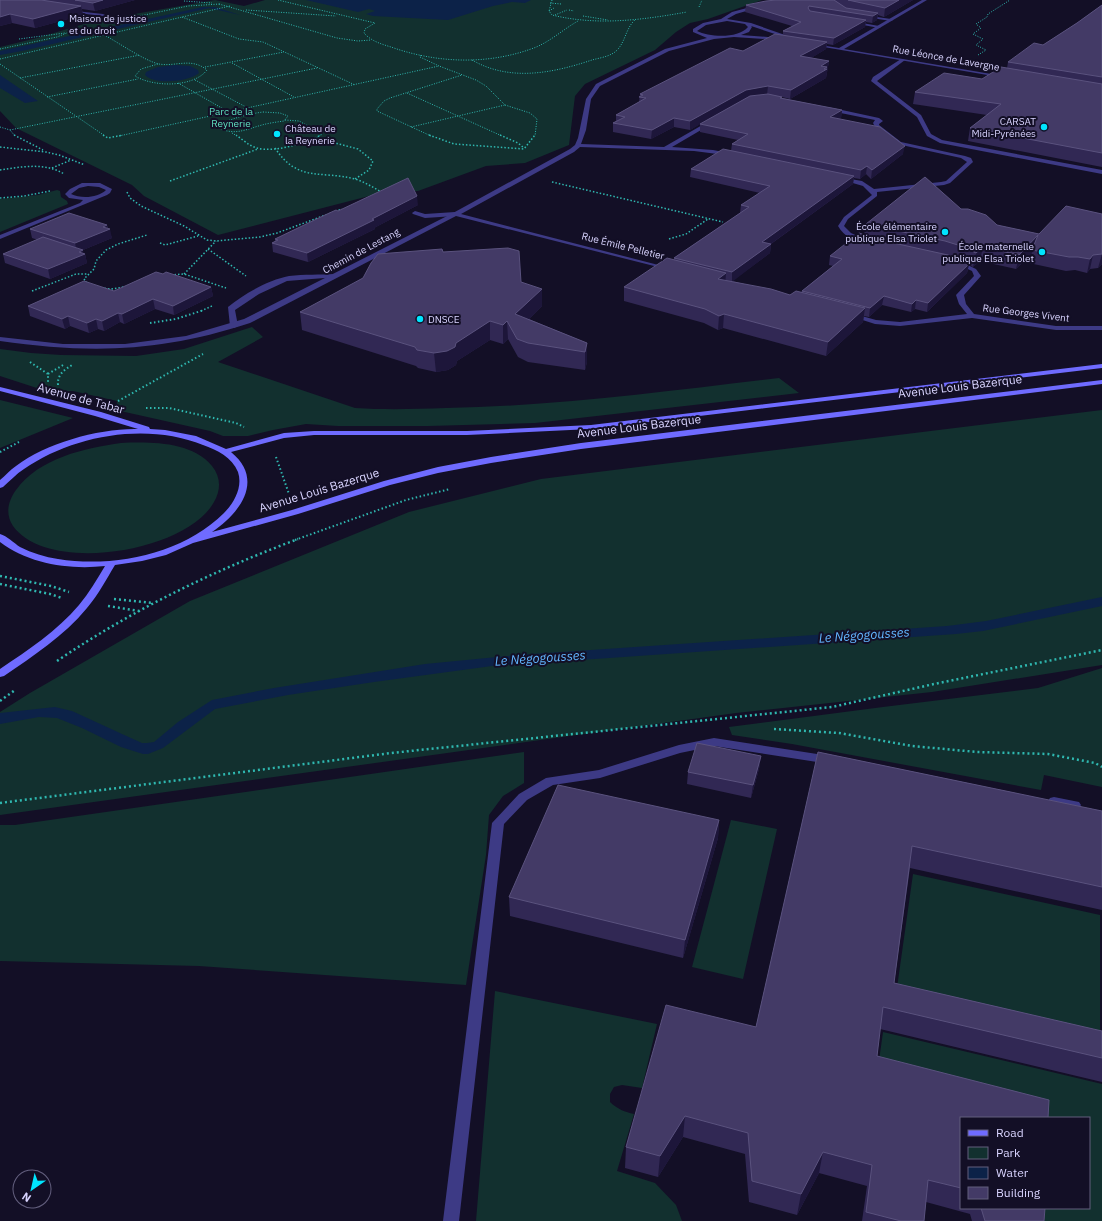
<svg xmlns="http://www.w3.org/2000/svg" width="1102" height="1221" font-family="'IBM Plex Sans',sans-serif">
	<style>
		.green { fill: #12302f }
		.water { fill: #0c2248 }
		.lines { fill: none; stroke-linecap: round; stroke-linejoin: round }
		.path-far3 { stroke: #2fb8b0; stroke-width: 1; stroke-dasharray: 1 1.5; stroke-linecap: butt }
		.path-far2 { stroke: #2fb8b0; stroke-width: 1.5; stroke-dasharray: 1.5 2; stroke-linecap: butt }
		.path-far1 { stroke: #2fb8b0; stroke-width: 2; stroke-dasharray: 1.5 2.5; stroke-linecap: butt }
		.path { stroke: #2fb8b0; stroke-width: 2.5; stroke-dasharray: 2 3; stroke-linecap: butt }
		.service { fill: #3d3a85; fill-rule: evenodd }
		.minor { fill: #3d3a85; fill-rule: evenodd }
		.secondary { fill: #6f6bff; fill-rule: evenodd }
		.wall { fill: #312854 }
		.shaded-wall { fill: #1d163a }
		.building { fill: #433a66; stroke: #5a527e }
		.poi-dot { fill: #00e5ff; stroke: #130f26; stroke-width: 1.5 }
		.labels { text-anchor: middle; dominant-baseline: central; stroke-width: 4; stroke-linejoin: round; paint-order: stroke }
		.far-poi-label { font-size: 10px; fill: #d9d4ff; stroke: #130f26; text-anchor: start }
		.far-street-label { font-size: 10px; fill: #d9d4ff; stroke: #130f26 }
		.far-park-label { font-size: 10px; fill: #5fe0c0; stroke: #130f26 }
		.street-label { font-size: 12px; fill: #d9d4ff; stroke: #130f26 }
		.water-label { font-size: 13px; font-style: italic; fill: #62b6ff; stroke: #130f26 }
	</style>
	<rect width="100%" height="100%" fill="#130f26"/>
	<path class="green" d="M215 0 244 6 265 0H762L708 19 690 23 676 32 655 50 585 84 575 96 569 145 525 163 486 166 418 191 373 195 218 235 144 196 132 185 16 128 0 111V47L37 38 94 21Z
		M57 190 60 191 61 197 67 201 68 204 0 232V199L38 195Z
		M252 327 263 337 218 362 355 408C386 410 416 409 446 408 558 406 668 391 779 378L799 393 535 423 428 426H338L306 424 273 430 248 436H223L210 431 116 410 117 401 73 391H46L0 376V349L31 353 61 355 136 356 184 349Z
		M0 400 73 418 0 448Z
		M1102 410V665L932 692 736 713 0 815V712L30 693 190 601 409 512 541 479Z
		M121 443C150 442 191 441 212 466 221 477 221 490 214 502 187 552 48 575 13 526 5 514 8 501 16 490 39 458 85 448 121 443Z
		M1102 668V787L1044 775 1041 790 792 744 732 735 729 727 883 707 1038 688Z
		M524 752V783L503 796 489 815 486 855 466 985 199 966 0 961V825H15Z
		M731 820 777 829 743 979 692 967Z
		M913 874 1100 915V1052L895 1002Z
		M495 991 657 1024 642 1088 622 1085 614 1087 610 1094V1102C617 1109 625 1112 634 1114L617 1171 655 1183 676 1205 682 1221H476Z
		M883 1032 1102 1084V1221H1041L1042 1208H1089V1118H1044L877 1075Z"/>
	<path class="water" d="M306 0H531L525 3 512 2 493 6 448 20 373 16 366 14 375 11 369 9 358 12Z
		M203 7H215L240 15 209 8 22 51 0 55V51Z
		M175 65 190 66 198 70 199 73C189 82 154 85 145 75L146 72 158 67Z
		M0 75 38 101 25 103 0 88Z
		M1102 597V606L983 631 956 634 492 666 374 682 288 695 215 709 163 748 148 754H143L121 747 82 728 57 718 39 717 0 724V713L55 707 72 711 122 734 142 743H147L154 742 178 722 212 700 274 688 425 664 517 655 947 626 986 621Z"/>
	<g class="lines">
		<path class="path-far3" d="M278 0 375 23 365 29 364 33C371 41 381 44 391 47 436 63 486 65 531 49 549 43 562 30 578 21
			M552 0 549 11 552 15C597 26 642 20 687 12
			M184 1 212 3
			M550 3 561 4
			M219 4 337 38 358 41 371 40
			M699 7 702 0
			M246 10 336 16
			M569 10 574 11
			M549 11 554 8
			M555 15 567 10
			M583 16 608 20
			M182 17 239 39 263 42 355 85
			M120 20 188 6 220 4
			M106 36C119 43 145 61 159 64 176 67 191 57 207 70 193 88 153 87 135 76L141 69 158 64
			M19 39 65 33
			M0 49 57 37 74 30
			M978 55 986 50 976 45 983 39 973 34 981 28 976 24 987 17 988 14 1010 0
			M0 59 230 6
			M472 60C510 82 553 73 592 60 599 58 608 57 615 52 626 43 625 28 636 19
			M232 63 294 97
			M0 64 105 136
			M205 67 284 52
			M20 78 140 55
			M195 80 246 107
			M178 83 227 111
			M407 93 502 136
			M47 97 138 79
			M505 105 530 113 537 119 535 136
			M235 110 245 115
			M263 112 280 113 288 116 284 121C277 122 269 123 262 125 247 129 235 136 219 128L220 124C234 118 248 114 263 112Z
			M285 120 299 121 322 134 319 136
			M0 127 10 130 15 136
			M411 127 505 105 486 86 476 80 439 66
			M10 130 317 68
			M232 133 237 136
			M119 136 439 66 420 57 421 55
			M431 136 377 111V109L384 101 390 98 462 75"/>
		<path class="path-far2" d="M14 135 43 150
			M103 135 108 138 123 135
			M236 135C242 139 249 146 257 148 274 153 306 143 321 135
			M429 135 454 144 524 149 535 135
			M500 135 518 143 524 148
			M316 138 358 149 373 161 369 170 355 179
			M286 139 294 144
			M0 147 46 152 59 155 85 165
			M275 148C298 183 321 170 355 179 365 182 374 188 383 193
			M52 168 71 160
			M0 170C21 167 45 162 64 174
			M170 181 258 149
			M552 182 723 222
			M127 192 130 198 141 206 184 226 207 240 216 241 260 237 277 233 342 209
			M0 198 24 196 50 191
			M669 239 686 234 708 219
			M160 243 165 245 198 236
			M208 249 246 276
			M184 274 216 241
			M171 275 184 274 226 288
			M87 283 84 279 94 269 96 261 106 250 118 244 147 235
			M101 288 111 289 124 287
			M32 291 76 274H88
			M201 311 212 306"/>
		<path class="path-far1" d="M150 323 176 319 204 310
			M30 362 48 374V383
			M48 374 63 365
			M58 385C57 375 64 370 72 365
			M118 401 203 354
			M146 408H169L236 423 244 427
			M0 452 19 442
			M276 457 289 494
			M295 540 406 500 450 489"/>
		<path class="path" d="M0 576 51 586 69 592
			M0 584 50 594 62 598
			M114 599 153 603
			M108 606 139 611
			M57 661C132 610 213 571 298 539
			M0 701 15 690
			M774 729 839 733 912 746 977 752 1048 754 1095 763 1102 767
			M0 803 391 753 832 707 934 684 1102 650"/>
		<path class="service" d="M67 10 103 14 105 15 103 16 69 12Z
			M863 15 891 19 893 20 891 21 865 17Z
			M851 21 879 26 881 27 879 28 853 23Z
			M901 59 905 60 877 81 921 115 931 134 942 140 1102 170V174L940 143 927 136 917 117 871 81 873 77Z
			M415 211 425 214 455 212 458 214 455 216 425 218 413 214 412 213Z
			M335 274 338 276 337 277 287 281 259 294 235 310 238 326 234 328 230 326 228 307C244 294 268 280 289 276 304 274 320 275 335 274Z
			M714 738 830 756 834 757 836 760 834 763 830 764 714 746 680 753 600 778 553 785 527 800 504 824 459 1221H443L492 823 519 794 546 778 599 770 679 745Z
			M1054 797 1079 802 1081 805 1079 808 1075 809 1050 804 1048 801 1050 798Z"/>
		<path class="minor" d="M922 0H927L844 49 1003 76 1005 78 812 45 814 44 839 48Z
			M758 5 760 7 736 14 727 19 751 23 785 35 781 36 751 26 752 27 749 32 741 35 780 38 782 40 734 37 714 39 669 51 600 86 591 99 586 130 581 144 664 147 711 120 714 122 713 123 672 147 713 150 733 154V156L694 151 580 147 574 152 461 214 670 268V270L456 216 250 323C161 352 92 354 0 341V337L63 344H125L186 336 244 319 453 213 570 149 575 145 578 138 586 99 596 84 665 49 707 38 693 32V29L703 23 721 19 732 12ZM727 21 745 24 748 27C738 39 709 37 697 31L706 25Z
			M828 107 879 118 883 121 879 124V125L901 142 965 156 971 158 973 162 950 183 944 185 877 192V196L848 219 844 226 851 233 870 242 867 244C855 241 844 237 838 226L844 217 872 195 863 186 839 179V177L862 181 874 189 941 182 946 181 967 162 961 158 897 144 875 127 873 123 875 120 826 110 825 109Z
			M82 183H100L112 189 110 193 107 195 0 239V235L80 203 83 200 69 198 65 194 70 189ZM88 186 99 187 106 190C98 198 81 199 71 194L79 188Z
			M957 260 976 269 981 276 964 295 966 304 974 314 1056 326H1102V330H1056L972 318 900 326 875 324 847 315 851 313 876 320 900 322 967 314 959 304 956 295 974 276 972 271 955 263 954 262Z"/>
		<path class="secondary" d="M1102 364V368L591 429 467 435H314L284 438 231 452C265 480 240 513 212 532L292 510 384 481 438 467 491 457 581 443 1102 380V384L581 449 491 463 438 473 390 485 298 514 193 543 166 555 142 561 115 565C106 580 98 595 87 608 64 636 33 656 4 676L0 677V669C28 650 57 631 79 605 89 593 97 579 105 566 70 570 29 564 0 542V534C7 536 14 543 20 547 32 553 45 557 58 559 114 568 183 554 224 513 234 503 243 487 238 472 232 457 217 450 203 445 147 422 73 435 24 469 16 474 10 481 3 487L0 488V480C5 476 10 470 16 466 46 443 100 428 138 429L95 416 0 391V387L101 412 149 427 150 429 165 430 196 436 226 449 284 433 314 431H467L591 425Z"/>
	</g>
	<path class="wall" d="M0 0H135L95 11 82 9 83 15 35 28 12 23 0 26Z
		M776 0H913L884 17 878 15 877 20 872 23 866 22 865 27 833 45 827 44 826 49 811 58 829 61 826 78 790 99 782 97V98L842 110 841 118 839 119 903 154 871 179 866 174 860 179 854 178 853 184 771 244 770 253 732 281 790 295 801 292 802 291 833 266 829 265 830 256 864 235 866 224 961 209 997 225 1039 234 1102 214V264L1098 268 1090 269 1087 273 1075 270 1066 271 1029 263 1032 253 1016 269 980 261 973 267 969 265 967 273 927 312 915 309 911 312 882 305 869 317 864 316 863 322 826 356 723 328 718 330 704 323 624 301V287L674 260V258L740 213 741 205 760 193 690 177 691 169 731 151 732 144 738 140 700 132V124L690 130 674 127 651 139 613 132V123L616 121V115L639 102 640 94 783 35V31L792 26 745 12 746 5Z
		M1102 5V167L968 141 970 128 987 115 913 104 915 92 982 79 1007 68 1008 62 1043 45 1077 23Z
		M418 205 374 228 375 229 308 262 273 252 272 243 275 241V239L338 211Z
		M107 225 108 228 112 238 83 250V253L85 254 87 263 50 279 5 263 3 254 38 240 32 238 30 229Z
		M443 252 542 306 529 319 587 343V362L585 370 528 362 518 357 508 339 503 344 490 340 457 361 456 365 448 370 436 372 418 368 416 366 302 330 300 312Z
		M163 274 211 287 213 296 174 315 155 309 124 324 120 322 104 331 98 329 89 333 70 326 65 329 30 316 28 306 114 291Z
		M818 752 1102 811V910L910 868 894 983 1102 1031V1082L880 1029 877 1056 961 1118V1208H1045L1044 1221H972L970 1214 926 1202 924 1221H862L867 1186 819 1173 797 1215 749 1202 745 1154 683 1137 658 1177 625 1168 626 1147 756 1027Z
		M761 756 759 769 751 798 687 784 688 772Z
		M719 820 718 838 683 958 510 916 509 897Z"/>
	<path class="shaded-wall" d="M103 0H135L95 11 93 3Z
		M899 0H913L884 17 885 8Z
		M81 6 83 15 35 28 33 19Z
		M878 13 877 20 872 23 873 16Z
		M10 14 12 23 0 26V17Z
		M866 20 865 27 833 45 834 38Z
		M827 42 826 49 800 65V56Z
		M829 61 826 78 790 99 791 90 821 66Z
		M768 86 767 95 745 99 690 130V121L746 90Z
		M842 110 841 118 829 125 830 117Z
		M674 118V127L651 139 652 130Z
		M905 146 903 154 871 179 872 170Z
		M867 166 866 174 860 179 861 170Z
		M854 176 853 184 761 251 762 242Z
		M417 196 418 205 374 228 375 229 308 262 307 253Z
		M107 225 108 230 110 229 112 238 83 250 84 254H85L87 263 50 279 48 269 77 253 75 243 103 227Z
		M1038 235 1032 253 1016 269 1019 255Z
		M771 244 770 253 732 282V272Z
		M983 247 980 261 973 267 976 253Z
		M1102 254V264L1098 268Z
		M1093 255 1090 269 1087 273 1090 259Z
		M969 264 967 273 927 312 928 303Z
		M726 273 725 287 718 279Z
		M211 287 213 296 174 315 173 306Z
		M542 289V306L516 332 515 314Z
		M884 296 882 305 869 317 870 308Z
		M153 299 155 309 124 324 122 314Z
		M916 300 915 309 911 312 912 304Z
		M865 308 863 322 826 356 828 342Z
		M118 313 120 322 104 331 102 321Z
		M724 314 723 328 718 330 719 316Z
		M68 316 70 326 65 329 62 319Z
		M96 319 98 329 89 333 87 323Z
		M490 321V340L457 361 456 365 448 370 436 372 434 353 456 343Z
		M507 321 508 339 503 344V325Z
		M587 343V362L585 370V352Z
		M761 756 759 769 751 798 753 785Z
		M719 820 718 838 683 958 685 940Z
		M685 1116 683 1137 658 1177 660 1156Z
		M823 1152 819 1173 797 1215 801 1194Z"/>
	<path class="building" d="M0 0H41L81 6 33 19 10 14 0 17Z
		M75 0H103L93 3Z
		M776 0H834L846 8 878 13 873 16 809 6 808 8 810 11 866 20 834 38 783 31 801 22 746 5 766 1Z
		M848 0H899L885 8Z
		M1102 5V77L1008 62 1034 43 1043 45 1077 23Z
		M775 34 827 42 800 56 829 61 821 66 827 67 824 69H827L791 90 768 86 746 90 690 121 674 118 652 130 613 123 625 117 616 115 646 98 639 97 643 95 640 94 730 48 743 51Z
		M1001 67 1102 84V153L970 128 1001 104 915 92 944 73 982 79Z
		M768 94 782 97 780 98 842 110 830 117 880 127 905 146 872 170 867 166 861 170 732 144 748 134 700 124 750 96Z
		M723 149 854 176 762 242 771 244 732 272 674 258 749 207 741 205 770 186 691 169Z
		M925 177 961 209H968L986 215 997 225 1039 234 1066 206 1102 214V254L1093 255 1090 259 1078 257H1069L1032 250 1038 235 1019 255 983 247 976 253 961 246 945 241 866 224Z
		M408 178 417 196 372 219 374 220 307 253 272 243 278 240 275 239 325 215 336 210 338 211Z
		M69 213 107 225 103 227 110 229 75 243 30 229Z
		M859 233 889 242 948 255 969 264 928 303 916 300 912 304 884 296 870 308 802 291 842 259 830 256Z
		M43 237 83 250 79 252 85 254 48 269 3 254Z
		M508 248 519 251 521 282 542 289 515 314 587 343 585 352 528 343 517 339 507 321 503 325 490 321 456 343 455 347 447 351 434 353 417 350 415 347 300 312 363 278 371 263 378 254 442 249 443 252Z
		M667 258 726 273 718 279 771 289 790 295 796 291 865 308 828 342 724 314 719 316 705 309 624 287Z
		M156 272 163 274 166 272 211 287 173 306 153 299 122 314 118 313 102 321 96 319 87 323 68 316 62 319 28 306 84 281 114 291Z
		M697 743 761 756 753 785 688 772Z
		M818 752 1102 811V887L912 846 894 983 1102 1031V1058L883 1007 877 1056 1049 1100 1048 1118H961V1188L928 1180 924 1221H901L866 1212 872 1165 823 1152 801 1194 752 1181 748 1133 685 1116 660 1156 626 1147 666 1005 756 1027Z
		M558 785 719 820 685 940 509 897Z
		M981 1208H1045L1044 1221H985Z"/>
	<g class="poi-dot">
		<circle cx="61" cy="24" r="4"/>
		<circle cx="1044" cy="127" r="4"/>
		<circle cx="277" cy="134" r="4"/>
		<circle cx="945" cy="232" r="4"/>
		<circle cx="1042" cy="252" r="4"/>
		<circle cx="420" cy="319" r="4"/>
	</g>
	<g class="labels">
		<g class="far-poi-label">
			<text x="69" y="18">Maison de justice<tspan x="69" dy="12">et du droit</tspan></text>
			<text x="1036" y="121" text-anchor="end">CARSAT<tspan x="1036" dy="12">Midi-Pyrénées</tspan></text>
			<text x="285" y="128">Château de<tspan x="285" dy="12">la Reynerie</tspan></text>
			<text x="937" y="226" text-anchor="end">École élémentaire<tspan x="937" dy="12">publique Elsa Triolet</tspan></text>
			<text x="1034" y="246" text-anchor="end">École maternelle<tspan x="1034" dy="12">publique Elsa Triolet</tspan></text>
			<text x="428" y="319">DNSCE</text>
		</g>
		<g class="far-street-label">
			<text transform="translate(946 58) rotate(10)">Rue Léonce de Lavergne</text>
			<text transform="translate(623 246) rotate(14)">Rue Émile Pelletier</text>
			<text transform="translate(361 251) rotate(-28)">Chemin de Lestang</text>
			<text transform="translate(1026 313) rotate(7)">Rue Georges Vivent</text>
		</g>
		<g class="far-park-label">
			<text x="231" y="111">Parc de la<tspan x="231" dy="12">Reynerie</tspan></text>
		</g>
		<g class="street-label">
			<text transform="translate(960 386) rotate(-7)">Avenue Louis Bazerque</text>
			<text transform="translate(81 398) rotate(15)">Avenue de Tabar</text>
			<text transform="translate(639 426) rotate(-7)">Avenue Louis Bazerque</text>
			<text transform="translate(319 490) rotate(-17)">Avenue Louis Bazerque</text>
		</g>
		<g class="water-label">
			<text transform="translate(864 635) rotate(-4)">Le Négogousses</text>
			<text transform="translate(540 658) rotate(-4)">Le Négogousses</text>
		</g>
	</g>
	<rect x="960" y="1117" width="130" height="92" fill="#130f26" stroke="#625e7d"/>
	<rect x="968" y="1130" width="20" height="6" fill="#6f6bff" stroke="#625e7d"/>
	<text x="996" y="1137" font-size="12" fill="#d9d4ff">Road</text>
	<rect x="968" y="1147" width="20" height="12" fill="#12302f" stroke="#625e7d"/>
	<text x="996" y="1157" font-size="12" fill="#d9d4ff">Park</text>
	<rect x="968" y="1167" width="20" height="12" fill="#0c2248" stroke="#625e7d"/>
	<text x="996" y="1177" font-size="12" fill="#d9d4ff">Water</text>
	<rect x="968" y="1187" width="20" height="12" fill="#433a66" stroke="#625e7d"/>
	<text x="996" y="1197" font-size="12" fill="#d9d4ff">Building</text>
	<g transform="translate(32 1189) rotate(214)"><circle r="19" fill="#130f26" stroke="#625e7d"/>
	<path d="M0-3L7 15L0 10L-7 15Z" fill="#00e5ff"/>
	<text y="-6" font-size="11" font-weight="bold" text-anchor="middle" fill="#d9d4ff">N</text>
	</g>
</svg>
